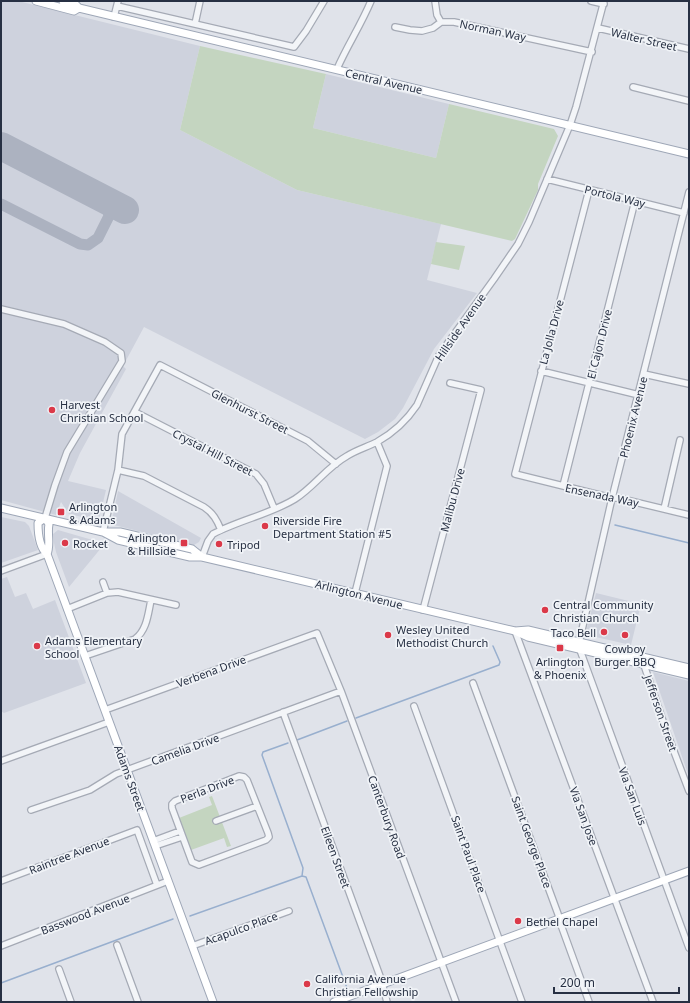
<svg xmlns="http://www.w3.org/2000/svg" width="690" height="1003" font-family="'Noto Sans',sans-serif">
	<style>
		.built { fill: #ced2dd }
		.green { fill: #c4d5c0 }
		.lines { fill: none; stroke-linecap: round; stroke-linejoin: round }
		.stream { stroke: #98afce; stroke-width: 1.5 }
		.taxiway { stroke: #acb2c0; stroke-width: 11 }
		.runway { stroke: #acb2c0; stroke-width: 28 }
		.minor-casing { stroke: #a5aab5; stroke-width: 8 }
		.major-casing { stroke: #9ea7b7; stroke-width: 9 }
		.minor { stroke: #f3f5f8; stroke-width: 5.5 }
		.major { stroke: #fff; stroke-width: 7 }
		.poi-dot { fill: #db3949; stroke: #f0f3f7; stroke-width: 1.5 }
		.labels { text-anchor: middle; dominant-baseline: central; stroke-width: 3.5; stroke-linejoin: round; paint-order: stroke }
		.street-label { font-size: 11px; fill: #273043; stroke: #f0f3f7 }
		.poi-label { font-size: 11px; fill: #273043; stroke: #f0f3f7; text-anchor: start }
	</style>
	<rect width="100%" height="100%" fill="#e0e3ea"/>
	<path class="built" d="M1 1H18L200 46 180 130 297 190 441 224 427 280 477 293 434 349 403 408 395 419 378 432 365 439 144 327 123 366 126 369 80 453 68 481 106 490 99 519 95 520 69 514 61 502 56 515 1 500V313L10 315 13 308 1 305Z
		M326 74 449 104 436 158 313 128Z
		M118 491 201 538 199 542 194 545 114 525 112 520Z
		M1 517 25 522 29 526 38 550 1 563Z
		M58 530 96 541 106 542 69 587 56 552 54 543 53 534Z
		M7 577 15 597 26 593 33 609 55 600 86 683 4 713 1 711V579Z
		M596 593 641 604 631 645 587 635 586 632Z
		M653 672 689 681V777Z"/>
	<path class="green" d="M200 46 326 74 313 128 436 158 449 104 554 129 558 136 538 184V190L515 239 512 241 297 190 180 130Z
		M436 242 465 246 459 270 431 264Z
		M212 796 231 846 227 847 224 838 191 850 179 818 212 805 209 797Z"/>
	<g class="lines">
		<path class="stream" d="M615 525 689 543
			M356 718 499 665 500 662 493 646
			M297 740 347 721
			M288 743 263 752 262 755 303 868 302 876
			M190 916 302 876 306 877 347 988
			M1 983 173 919"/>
		<path class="taxiway" d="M1 204 80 244 88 245 98 238 109 216 106 200"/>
		<path class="runway" d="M1 146 125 210"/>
		<defs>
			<path id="minor" d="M435 1 437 15 441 22
				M591 1 604 4
				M117 6 294 47 306 31 324 1
				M114 17 118 1
				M195 24 200 1
				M395 27 410 30 422 31 433 28 441 22H454L592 52
				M598 28 689 49
				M337 69C347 46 361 25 371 1
				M633 87 689 101
				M547 179 684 213
				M589 190 515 474 612 498H618L689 515
				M689 192 612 498 579 643 580 650 689 948
				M1 309 64 324 105 342 121 353 122 361 67 452 55 485 45 518
				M541 371 639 395
				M644 374 689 384
				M135 412 256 474 264 484 274 508
				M118 470 144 476 204 507C213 513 217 520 221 530
				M563 486 635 201
				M664 509 680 440
				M103 532 118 470 122 434 160 365 308 441 336 464
				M202 557 208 541 213 534C239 520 271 514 295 499 314 487 327 467 347 456 356 450 367 447 377 442 393 433 407 420 417 405L439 355 494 279 518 244 529 222 570 125 576 107 604 1
				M1 571 47 554
				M103 582 107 593
				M355 593 387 466 377 442
				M67 609 107 593 118 592 176 605
				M423 610 481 390 450 383
				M515 631 653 1002
				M85 656 135 639C147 630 148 614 151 600
				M643 662 667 733 689 791
				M473 683 558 914 561 925 589 1002
				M414 706 522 1002
				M105 710 317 633 341 691 456 1002
				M283 712 381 979 387 1002
				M1 761 109 722
				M239 776 244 777 247 780 268 833 269 837 266 840 199 865 192 862 172 808V804L175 801Z
				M31 810 90 790 116 774 341 691
				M216 821 257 806
				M153 841 180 831
				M155 846 182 837
				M1 881 137 830 157 885
				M117 945 138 1002
				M1 946 168 881
				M192 946 289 911
				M59 969 71 1002"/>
			<path id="major" d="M36 1 74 11 79 8 689 154
				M63 1 75 4 79 8
				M1 508 103 532 118 540 190 557H202L515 631 528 630 689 668
				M45 518 38 523C38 533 39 547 47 554L213 1002
				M45 518 49 524C47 534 51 545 47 554
				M105 532H120L192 549 202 557
				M515 631 528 637 689 675
				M334 1002 689 871"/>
		</defs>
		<use href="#minor" class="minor-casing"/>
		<use href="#major" class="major-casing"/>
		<use href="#minor" class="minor"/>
		<use href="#major" class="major"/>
	</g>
	<g class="poi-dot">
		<circle cx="52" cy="410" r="4"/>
		<rect x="57" y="508" width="8" height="8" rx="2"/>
		<circle cx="265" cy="526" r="4"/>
		<circle cx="65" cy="543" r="4"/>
		<rect x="180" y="539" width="8" height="8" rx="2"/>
		<circle cx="219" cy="544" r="4"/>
		<circle cx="545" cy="610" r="4"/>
		<circle cx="604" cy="632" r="4"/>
		<circle cx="388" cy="635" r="4"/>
		<circle cx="625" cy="635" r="4"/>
		<circle cx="37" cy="646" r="4"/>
		<rect x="556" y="644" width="8" height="8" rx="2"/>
		<circle cx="518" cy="921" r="4"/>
		<circle cx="307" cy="984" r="4"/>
	</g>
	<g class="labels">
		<g class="street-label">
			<text transform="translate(493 30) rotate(12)">Norman Way</text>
			<text transform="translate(644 39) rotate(13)">Walter Street</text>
			<text transform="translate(384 81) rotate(13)">Central Avenue</text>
			<text transform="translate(615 196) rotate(14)">Portola Way</text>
			<text transform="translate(460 327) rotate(-55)">Hillside Avenue</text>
			<text transform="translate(551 332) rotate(-75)">La Jolla Drive</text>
			<text transform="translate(599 344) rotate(-76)">El Cajon Drive</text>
			<text transform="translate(250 411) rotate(27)">Glenhurst Street</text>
			<text transform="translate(633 417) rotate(-76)">Phoenix Avenue</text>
			<text transform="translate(213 452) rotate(27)">Crystal Hill Street</text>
			<text transform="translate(602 495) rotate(12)">Ensenada Way</text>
			<text transform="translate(452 500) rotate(-75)">Malibu Drive</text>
			<text transform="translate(359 594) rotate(14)">Arlington Avenue</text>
			<text transform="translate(211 671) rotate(-20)">Verbena Drive</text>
			<text transform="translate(661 713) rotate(71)">Jefferson Street</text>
			<text transform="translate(185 749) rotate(-20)">Camelia Drive</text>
			<text transform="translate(130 778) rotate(70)">Adams Street</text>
			<text transform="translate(207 789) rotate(-21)">Perla Drive</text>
			<text transform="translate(633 796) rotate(70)">Via San Luis</text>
			<text transform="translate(584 816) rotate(70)">Via San Jose</text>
			<text transform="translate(387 817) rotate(70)">Canterbury Road</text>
			<text transform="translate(532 842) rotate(70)">Saint George Place</text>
			<text transform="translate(469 854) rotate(70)">Saint Paul Place</text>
			<text transform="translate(69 855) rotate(-21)">Raintree Avenue</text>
			<text transform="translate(336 857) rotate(70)">Eileen Street</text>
			<text transform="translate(85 914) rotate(-21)">Basswood Avenue</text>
			<text transform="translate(241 928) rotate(-20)">Acapulco Place</text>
		</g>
		<g class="poi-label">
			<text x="60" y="404">Harvest<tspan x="60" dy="13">Christian School</tspan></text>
			<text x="69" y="506">Arlington<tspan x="69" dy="13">&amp; Adams</tspan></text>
			<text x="273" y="520">Riverside Fire<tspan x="273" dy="13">Department Station #5</tspan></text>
			<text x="176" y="537" text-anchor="end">Arlington<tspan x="176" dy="13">&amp; Hillside</tspan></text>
			<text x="73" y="543">Rocket</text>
			<text x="227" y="544">Tripod</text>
			<text x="553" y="604">Central Community<tspan x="553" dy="13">Christian Church</tspan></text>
			<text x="396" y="629">Wesley United<tspan x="396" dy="13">Methodist Church</tspan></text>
			<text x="596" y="632" text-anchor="end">Taco Bell</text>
			<text x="45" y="640">Adams Elementary<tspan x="45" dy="13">School</tspan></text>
			<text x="625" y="648" text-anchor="middle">Cowboy<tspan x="625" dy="13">Burger BBQ</tspan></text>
			<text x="560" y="661" text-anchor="middle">Arlington<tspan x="560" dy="13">&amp; Phoenix</tspan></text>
			<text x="526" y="921">Bethel Chapel</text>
			<text x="315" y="978">California Avenue<tspan x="315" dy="13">Christian Fellowship</tspan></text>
		</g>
	</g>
	<rect width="690" height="1003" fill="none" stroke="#273043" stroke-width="4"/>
	<path d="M554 987v6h125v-6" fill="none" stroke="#273043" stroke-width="2"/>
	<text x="560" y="987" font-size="12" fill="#273043" stroke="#f0f3f7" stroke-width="3" paint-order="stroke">200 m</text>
</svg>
